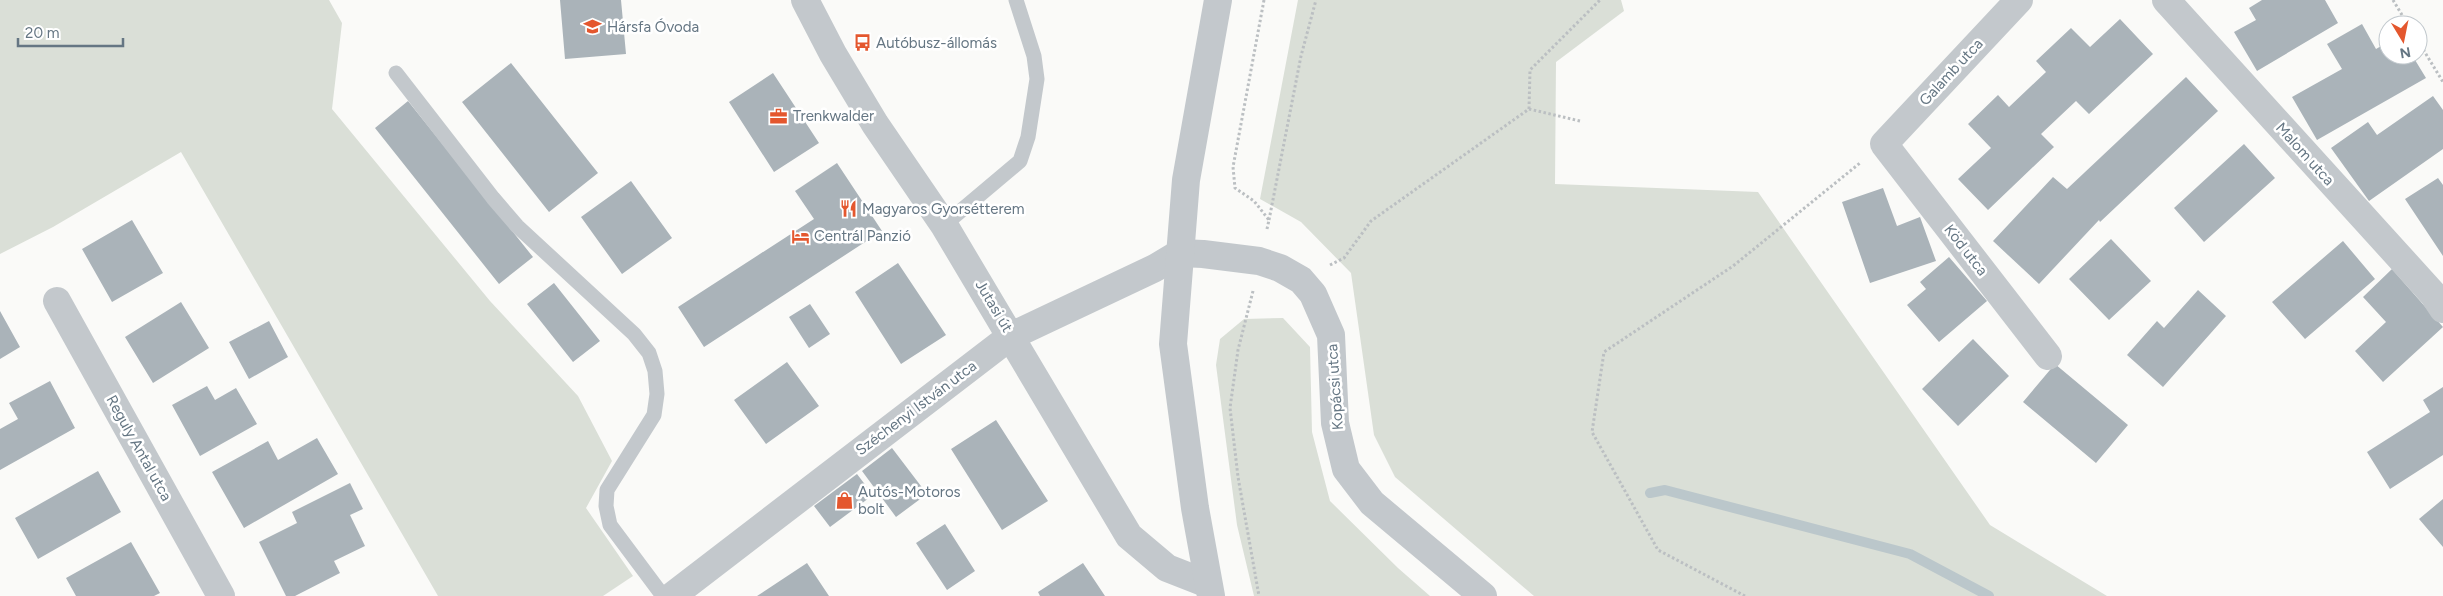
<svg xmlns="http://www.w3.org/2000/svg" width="2443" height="596" font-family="Figtree,sans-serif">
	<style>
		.green { fill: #dadfd7 }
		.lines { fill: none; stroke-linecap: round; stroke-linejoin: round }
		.stream { stroke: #bbc7cb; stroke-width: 10 }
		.building { fill: #aab3b9 }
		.path { stroke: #bbbfc2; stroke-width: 3; stroke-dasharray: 2.5 2.5; stroke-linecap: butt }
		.service { stroke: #c3c8cc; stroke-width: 15 }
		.minor { stroke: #c3c8cc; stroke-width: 28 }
		.tertiary { stroke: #c3c8cc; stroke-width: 28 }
		.labels { text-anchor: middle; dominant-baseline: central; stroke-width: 5; stroke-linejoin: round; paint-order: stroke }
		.poi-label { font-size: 15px; fill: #657683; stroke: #fff; text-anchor: start }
		.street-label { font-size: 15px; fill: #657683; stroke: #fff }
	</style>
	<rect width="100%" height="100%" fill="#fafaf8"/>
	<path class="green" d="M0 0H329L342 23 332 109 490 301 578 396 612 461 586 508 633 576 603 596H438L181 152 53 227 0 254Z
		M1298 0H1621L1624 11 1556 62 1555 184 1758 192 1990 525 2107 596H1534L1395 477 1374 435 1351 273 1301 222 1260 199Z
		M1283 318 1310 347 1312 432 1330 501 1398 568 1430 596H1254L1237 525 1216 365 1220 339 1244 319Z"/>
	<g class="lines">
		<path class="stream" d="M1650 493 1665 490 1910 554 1989 596"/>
	</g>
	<path class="building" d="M560 0H621L626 54 565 59Z
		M2262 0H2325L2338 23 2257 71 2234 32 2256 20 2249 8Z
		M2120 19 2153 54 2089 114 2076 101 2041 134 2054 147 1988 210 1958 179 1991 148 1968 124 1998 95 2009 107 2046 72 2036 61 2071 28 2090 47Z
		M2362 24 2376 49 2388 42V55H2412L2426 78 2317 140 2292 97 2342 69 2327 44Z
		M511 63 598 173 549 212 462 102Z
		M773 73 819 143 774 172 729 102Z
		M2186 77 2218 111 2100 222 2099 220 2039 284 1993 241 2053 177 2067 189Z
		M2433 96 2443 110V149L2369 201 2331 148 2368 122 2377 135Z
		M408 101 533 257 499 284 375 128Z
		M2244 144 2275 178 2204 242 2174 208Z
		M837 163 882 231 704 347 678 307 814 219 795 191Z
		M2438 178 2443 185V256L2405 199Z
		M631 181 672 238 622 274 581 217Z
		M1883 188 1897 226 1920 217 1936 261 1870 283 1842 202Z
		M132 220 163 273 112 302 82 249Z
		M2111 239 2151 281 2109 320 2069 279Z
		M2343 241 2375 279 2305 339 2272 302Z
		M1949 257 1987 301 1939 342 1907 305 1926 289 1920 282Z
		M898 263 946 335 901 364 855 292Z
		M2392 269 2443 327 2383 382 2355 351 2386 322 2363 297Z
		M554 283 600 341 573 362 527 304Z
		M2198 290 2226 316 2163 387 2127 355 2157 321 2164 328Z
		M181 302 209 348 153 383 125 337Z
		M810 304 830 334 809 348 789 317Z
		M0 311 20 347 0 359Z
		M269 321 288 357 249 379 229 342Z
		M1973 339 2009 376 1958 426 1922 389Z
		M787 362 819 406 766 444 734 400Z
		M2055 364 2128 425 2096 463 2023 402Z
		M50 381 75 428 0 470V429L18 419 9 403Z
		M207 386 215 400 236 388 257 424 200 456 172 405Z
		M2443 387V455L2390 489 2367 452 2430 412 2423 400Z
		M996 420 1048 501 1002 530 951 449Z
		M317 438 338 474 244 528 212 472 268 441 278 460Z
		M892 448 927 494 896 517 862 471Z
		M98 471 121 512 38 559 15 518Z
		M857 474 873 495 830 527 814 506Z
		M350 483 363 509 350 515 365 546 334 561 340 573 295 596H286L259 542 297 523 292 512Z
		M2443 499V547L2419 519Z
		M945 524 975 571 947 590 916 543Z
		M131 542 160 593 154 596H76L66 578Z
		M807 563 829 596H757Z
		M1083 563 1105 596H1040L1038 592Z"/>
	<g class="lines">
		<path class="path" d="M1264 0 1233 167 1235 188 1254 201 1269 220 1267 229
			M2393 0 2408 25
			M2418 41 2443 82
			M1529 109 1530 70 1600 0
			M1269 220 1301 56 1316 0
			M1330 265 1344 258 1371 221 1529 109 1580 121
			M1253 291 1238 350 1230 408 1238 477 1259 596
			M1745 596 1658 550 1592 432 1604 352 1733 266 1860 163"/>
		<path class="service" d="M396 73 493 198 517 226 634 334 649 353 655 371 657 394 654 415 607 490 606 506 610 525 663 596
			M944 225 1020 161 1028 137 1037 79 1034 56 1016 0"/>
		<path class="minor" d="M805 0 833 54 875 124 944 225 1129 536 1167 568 1208 584
			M2019 0 1884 144 2048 356
			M2166 0 2433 294 2443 309
			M57 301 221 596
			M672 596 1011 336 1155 268 1180 253 1203 254 1259 261 1280 268 1301 280 1313 294 1331 335 1335 423 1346 469 1372 503 1483 596"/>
		<path class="tertiary" d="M1211 596 1195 508 1173 344 1186 180 1218 0"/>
	</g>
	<defs>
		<symbol id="school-bare" viewBox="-9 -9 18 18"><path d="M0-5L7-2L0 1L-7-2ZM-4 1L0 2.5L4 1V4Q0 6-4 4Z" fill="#e4572e" stroke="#fff" stroke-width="2.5" paint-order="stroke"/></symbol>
		<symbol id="bus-bare" viewBox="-9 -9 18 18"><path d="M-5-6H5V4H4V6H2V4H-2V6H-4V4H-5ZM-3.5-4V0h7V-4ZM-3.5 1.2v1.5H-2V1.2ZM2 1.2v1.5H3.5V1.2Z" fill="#e4572e" stroke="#fff" stroke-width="2.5" paint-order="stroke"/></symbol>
		<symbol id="office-bare" viewBox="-9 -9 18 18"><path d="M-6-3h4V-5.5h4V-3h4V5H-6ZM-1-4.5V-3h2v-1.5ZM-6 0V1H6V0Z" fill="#e4572e" stroke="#fff" stroke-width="2.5" paint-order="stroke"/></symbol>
		<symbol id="restaurant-bare" viewBox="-9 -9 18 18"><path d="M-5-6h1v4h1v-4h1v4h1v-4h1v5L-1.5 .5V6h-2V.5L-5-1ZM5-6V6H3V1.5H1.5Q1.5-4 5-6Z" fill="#e4572e" stroke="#fff" stroke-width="2.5" paint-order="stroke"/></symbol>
		<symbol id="hotel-bare" viewBox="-9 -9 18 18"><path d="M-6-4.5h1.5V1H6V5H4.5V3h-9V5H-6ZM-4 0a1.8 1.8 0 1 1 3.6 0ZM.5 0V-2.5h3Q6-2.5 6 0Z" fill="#e4572e" stroke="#fff" stroke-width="2.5" paint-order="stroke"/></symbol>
		<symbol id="shop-bare" viewBox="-9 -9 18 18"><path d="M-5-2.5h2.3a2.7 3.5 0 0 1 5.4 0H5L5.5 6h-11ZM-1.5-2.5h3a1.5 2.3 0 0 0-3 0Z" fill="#e4572e" stroke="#fff" stroke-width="2.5" paint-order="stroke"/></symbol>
	</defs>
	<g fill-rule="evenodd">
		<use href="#school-bare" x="580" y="14" width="25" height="25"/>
		<use href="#bus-bare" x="850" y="30" width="25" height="25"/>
		<use href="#office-bare" x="766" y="104" width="25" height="25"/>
		<use href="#restaurant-bare" x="836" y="196" width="25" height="25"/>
		<use href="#hotel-bare" x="788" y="224" width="25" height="25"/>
		<use href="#shop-bare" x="832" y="488" width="25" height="25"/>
	</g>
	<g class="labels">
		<g class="poi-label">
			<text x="607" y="27">Hársfa Óvoda</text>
			<text x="876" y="43">Autóbusz-állomás</text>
			<text x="793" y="116">Trenkwalder</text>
			<text x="862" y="209">Magyaros Gyorsétterem</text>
			<text x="814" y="236">Centrál Panzió</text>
			<text x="858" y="492">Autós-Motoros<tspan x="858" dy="17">bolt</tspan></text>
		</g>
		<g class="street-label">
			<text transform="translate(1951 72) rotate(-47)">Galamb utca</text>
			<text transform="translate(2305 154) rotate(48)">Malom utca</text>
			<text transform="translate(1966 250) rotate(52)">Köd utca</text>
			<text transform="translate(994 306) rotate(59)">Jutasi út</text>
			<text transform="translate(1335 387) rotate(-94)">Kopácsi utca</text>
			<text transform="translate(916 408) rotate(-37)">Széchenyi István utca</text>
			<text transform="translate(139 448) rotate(61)">Reguly Antal utca</text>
		</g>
	</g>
	<g transform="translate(2403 40) rotate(170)"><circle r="24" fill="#ffffff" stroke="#c1c8cd"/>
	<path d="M0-4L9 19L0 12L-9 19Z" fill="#e4572e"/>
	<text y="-8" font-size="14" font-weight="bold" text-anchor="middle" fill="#657683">N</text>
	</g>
	<path d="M18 38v8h105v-8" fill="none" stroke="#657683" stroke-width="2.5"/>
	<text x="25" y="38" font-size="15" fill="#657683" stroke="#ffffff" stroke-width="4" paint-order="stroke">20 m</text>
</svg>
